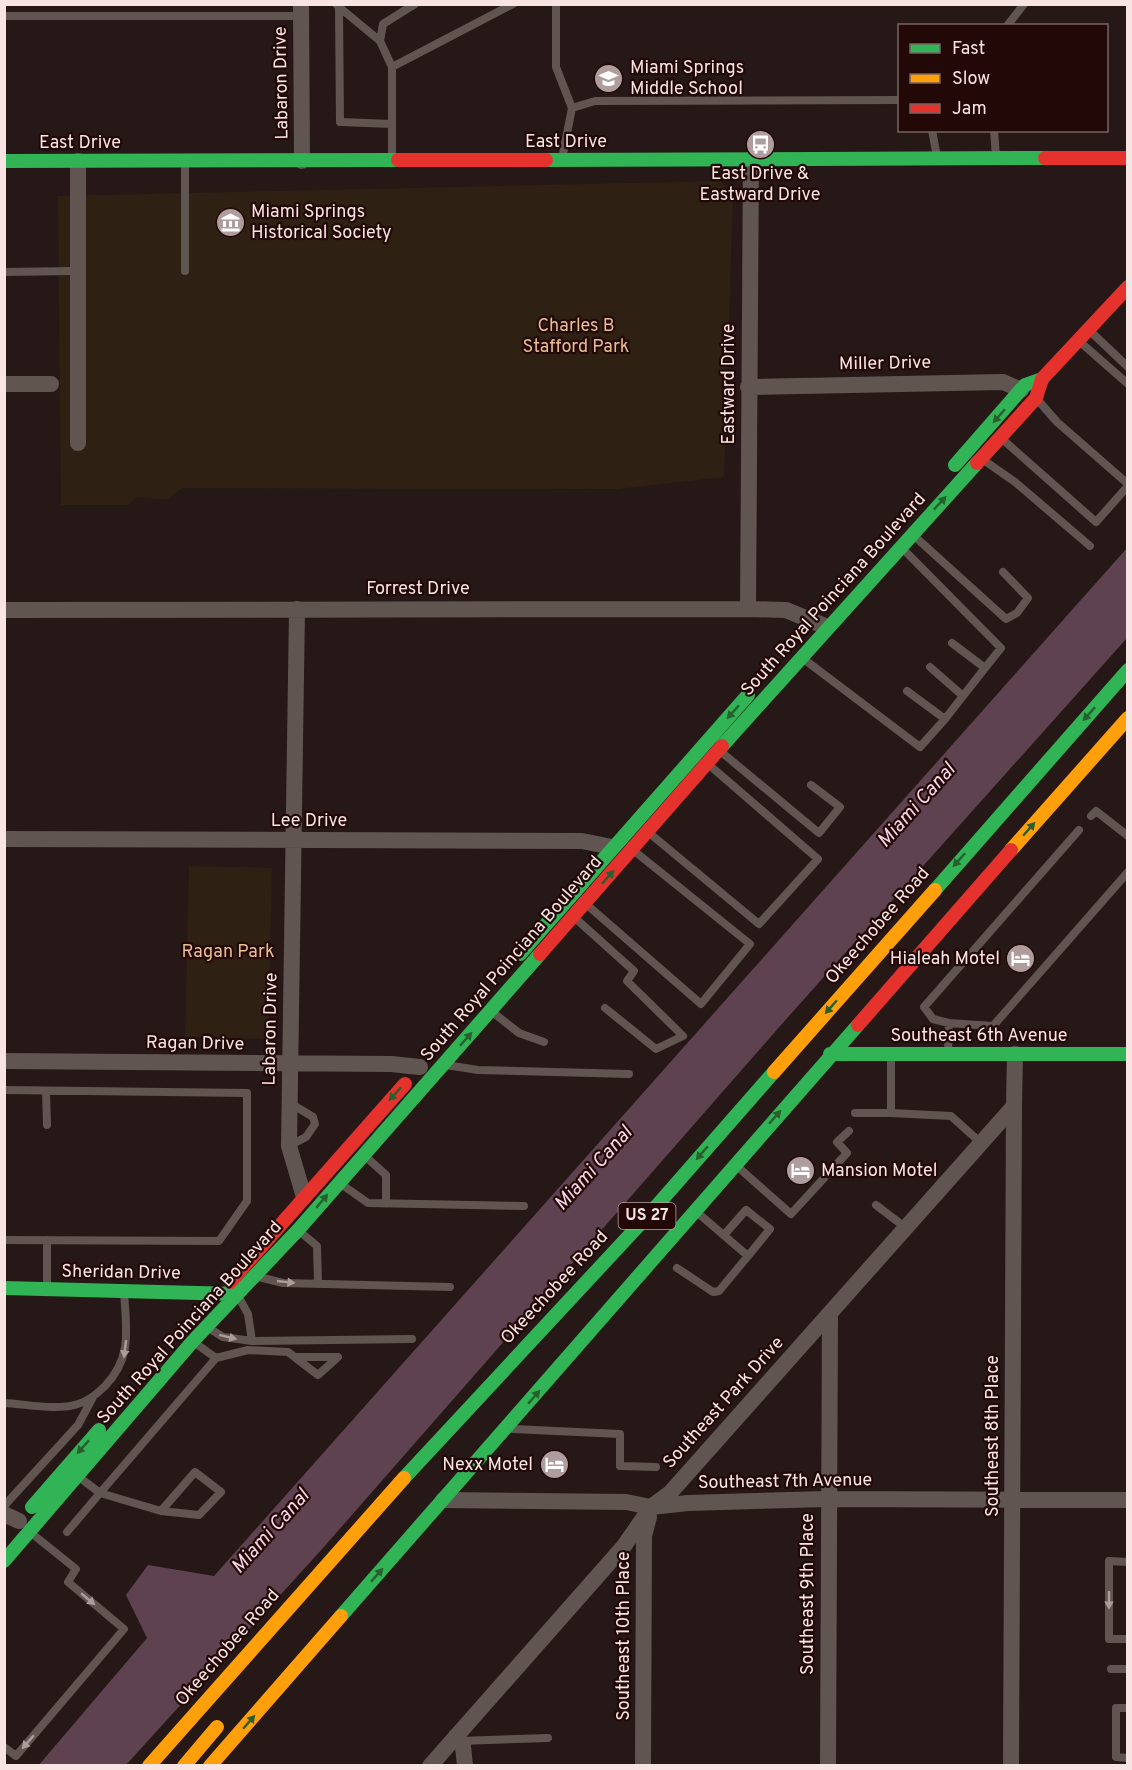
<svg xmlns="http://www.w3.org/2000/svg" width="1132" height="1770" font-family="Overpass,sans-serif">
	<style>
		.green { fill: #2f2014 }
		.water { fill: #5e424f }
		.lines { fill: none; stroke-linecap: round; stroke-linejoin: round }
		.lane { stroke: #615551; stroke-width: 8 }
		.street { stroke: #615551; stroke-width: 16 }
		.fast { stroke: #30b455; stroke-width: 14 }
		.slow { stroke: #ff9f0a; stroke-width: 14 }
		.jam { stroke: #e5322d; stroke-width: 14 }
		.oneway { fill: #295e2e }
		.oneway2 { fill: #ac9d9a }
		.labels { text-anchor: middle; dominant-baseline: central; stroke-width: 4.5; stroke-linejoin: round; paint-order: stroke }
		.shield { fill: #220908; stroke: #b8a3a1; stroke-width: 1.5 }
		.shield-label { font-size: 16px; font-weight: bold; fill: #f8e5e3 }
		.poi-label { font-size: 18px; fill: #f8e5e3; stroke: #220908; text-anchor: start }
		.street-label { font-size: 18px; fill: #f8e5e3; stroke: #220908 }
		.park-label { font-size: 18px; fill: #eabd93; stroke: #220908 }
		.water-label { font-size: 20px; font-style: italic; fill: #f8d5e7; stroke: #220908 }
	</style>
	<rect width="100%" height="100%" fill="#261817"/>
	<path class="green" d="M721 181 733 196 724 477 618 489 182 488 167 500 137 497 128 505H61L58 196Z
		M189 866 272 868 268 1039 185 1037Z"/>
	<path class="water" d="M1127 548V638L789 1016 323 1548 126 1765 38 1766 147 1638 126 1595 148 1565 214 1576Z"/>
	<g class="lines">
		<path class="lane" d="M336 4 339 7 340 122 392 124
			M556 4V67L572 108
			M339 7 380 41
			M4 16H301
			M1007 26 1024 4
			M392 67 513 4
			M932 130 937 157
			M994 130 996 158
			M392 157V67L380 41 383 24 415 4
			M562 159 572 108 595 101 900 100
			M185 271V161
			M4 272 76 271
			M1089 330 1128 367
			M1079 341 1128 384
			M1036 398 1057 422 1128 484
			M1001 438 1096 522 1128 486
			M982 459 1015 482 1090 546
			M912 534 1006 619 1017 613 1028 598 1003 572
			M901 547 1001 648 985 668
			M952 643 985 668 963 696
			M801 657 920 747 945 719 907 691
			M930 667 963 696 945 719
			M720 751 819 833 840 807 811 785
			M1091 816 1096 811 1128 836
			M1079 830 924 1007 933 1019 949 1023 993 1026 1128 872
			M648 832 759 924 818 859 708 764
			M586 904 701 1004 750 944 633 850
			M575 918 634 971 627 981 683 1036 656 1049 605 1008
			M491 1011 519 1033 544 1042
			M948 1053 949 1023
			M891 1055V1113L951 1116 981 1143
			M446 1065 478 1070 629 1074
			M4 1090 247 1093V1201L219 1241 4 1240
			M46 1091 47 1125
			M855 1113H891
			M289 1146 306 1137 315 1124 313 1117 290 1103
			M365 1156 386 1175V1204
			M739 1168 791 1214 847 1153 837 1142 849 1131
			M341 1184 368 1203 524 1206
			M876 1205 906 1228
			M699 1214 748 1256 770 1229 746 1210 724 1235
			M298 1230 317 1246 318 1284
			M677 1268 713 1292 719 1291 748 1256
			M259 1277 283 1283 450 1287
			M47 1289V1240
			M238 1296 248 1314 252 1341
			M207 1327 223 1337 252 1341 412 1339
			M195 1343 216 1358
			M4 1403C27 1404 56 1411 78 1404 89 1401 97 1394 105 1386 133 1357 126 1329 124 1291
			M513 1429 620 1434V1466L656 1467
			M79 1477 100 1493 216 1358 248 1350 288 1352 318 1375 338 1357H295
			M4 1506 78 1425 93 1397
			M67 1532 100 1493 161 1511 199 1515 221 1492 195 1472 161 1511
			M1128 1562 1109 1561V1639H1128
			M1111 1669H1128
			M1128 1708H1116V1757L1128 1758
			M460 1741 548 1738
			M4 1747 16 1756 124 1629 68 1582 76 1569 30 1532"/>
		<path class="street" d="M301 4 302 161
			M78 161V443
			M4 384H51
			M748 387 1003 382 1021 390
			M297 609 289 1146 304 1197
			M748 609 751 159
			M4 610 748 609 786 610 827 627
			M4 839 582 841 612 847
			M4 1061 391 1064 420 1067
			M443 1500 626 1502 651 1507 688 1503 827 1499 1128 1500
			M4 1514 19 1521
			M456 1736 463 1746 465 1766
			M430 1766 624 1546 651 1507 670 1493 1014 1106 1015 1054
			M643 1766 644 1536 649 1517
			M828 1766 830 1313
			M1011 1766 1014 1106"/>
		<path class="fast" d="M546 160 1045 158
			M4 161 398 160
			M955 465 1025 385 1042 379
			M722 746 977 463
			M935 890 1128 670
			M520 954 748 695
			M830 1054H1128
			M4 1288 237 1294
			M404 1478 653 1210 774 1072
			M32 1507 99 1430
			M4 1561 193 1341 298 1230 540 954
			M341 1616 858 1025"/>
		<path class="slow" d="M1011 850 1128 718
			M774 1072 935 890
			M149 1766 404 1478
			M184 1766 217 1727
			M210 1766 341 1616"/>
		<path class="jam" d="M1045 158H1128
			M398 160H546
			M977 463 1036 398 1042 379 1128 287
			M540 954 722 746
			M858 1025 1011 850
			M230 1282 405 1084"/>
	</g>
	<defs><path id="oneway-solid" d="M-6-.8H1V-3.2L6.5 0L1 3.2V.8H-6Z" transform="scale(1.5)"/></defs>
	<g class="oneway">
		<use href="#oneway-solid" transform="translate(999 416) rotate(131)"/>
		<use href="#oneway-solid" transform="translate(940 503) rotate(-47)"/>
		<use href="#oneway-solid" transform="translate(733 712) rotate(132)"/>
		<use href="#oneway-solid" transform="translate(1089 714) rotate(132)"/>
		<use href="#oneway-solid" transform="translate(1029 829) rotate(-49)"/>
		<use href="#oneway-solid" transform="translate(959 860) rotate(132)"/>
		<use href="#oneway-solid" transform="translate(608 877) rotate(-48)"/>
		<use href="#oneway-solid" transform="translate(831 1007) rotate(131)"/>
		<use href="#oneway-solid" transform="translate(466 1039) rotate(-48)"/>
		<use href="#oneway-solid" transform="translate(395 1094) rotate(132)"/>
		<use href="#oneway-solid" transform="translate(775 1117) rotate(-49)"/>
		<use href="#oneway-solid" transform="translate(702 1153) rotate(131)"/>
		<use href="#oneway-solid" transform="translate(322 1201) rotate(-50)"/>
		<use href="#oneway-solid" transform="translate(534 1397) rotate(-49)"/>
		<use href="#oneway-solid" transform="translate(83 1447) rotate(132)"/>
		<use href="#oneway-solid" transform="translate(377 1575) rotate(-49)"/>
		<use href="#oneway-solid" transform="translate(249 1722) rotate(-49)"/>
	</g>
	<g class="oneway2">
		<use href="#oneway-solid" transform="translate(286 1282) rotate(6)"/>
		<use href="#oneway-solid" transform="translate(228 1337) rotate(14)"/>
		<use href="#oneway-solid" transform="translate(125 1349) rotate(97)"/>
		<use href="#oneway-solid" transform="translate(88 1599) rotate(40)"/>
		<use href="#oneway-solid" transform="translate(1109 1600) rotate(90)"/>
		<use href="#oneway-solid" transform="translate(28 1742) rotate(131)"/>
	</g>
	<defs>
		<symbol id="school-disc" viewBox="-11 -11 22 22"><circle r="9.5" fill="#ae9d9c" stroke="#220908"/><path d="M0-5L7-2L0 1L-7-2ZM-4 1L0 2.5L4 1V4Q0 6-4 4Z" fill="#fff"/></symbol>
		<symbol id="bus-disc" viewBox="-11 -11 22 22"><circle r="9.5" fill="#ae9d9c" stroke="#220908"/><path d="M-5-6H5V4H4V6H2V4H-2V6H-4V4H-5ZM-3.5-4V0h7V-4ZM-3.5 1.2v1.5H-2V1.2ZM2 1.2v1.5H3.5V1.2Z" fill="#fff"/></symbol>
		<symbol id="museum-disc" viewBox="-11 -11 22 22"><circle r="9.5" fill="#ae9d9c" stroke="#220908"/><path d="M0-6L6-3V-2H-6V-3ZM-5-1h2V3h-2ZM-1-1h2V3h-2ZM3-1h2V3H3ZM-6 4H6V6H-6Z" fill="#fff"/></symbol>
		<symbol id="hotel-disc" viewBox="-11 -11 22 22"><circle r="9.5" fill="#ae9d9c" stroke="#220908"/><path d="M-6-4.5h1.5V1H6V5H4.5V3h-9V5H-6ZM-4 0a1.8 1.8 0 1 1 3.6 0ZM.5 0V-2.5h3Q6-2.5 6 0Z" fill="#fff"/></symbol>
	</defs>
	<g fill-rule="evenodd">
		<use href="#school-disc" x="592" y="62" width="33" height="33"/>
		<use href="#bus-disc" x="744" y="128" width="33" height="33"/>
		<use href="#museum-disc" x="214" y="206" width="33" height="33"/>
		<use href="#hotel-disc" x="1004" y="942" width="33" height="33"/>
		<use href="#hotel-disc" x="784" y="1154" width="33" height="33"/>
		<use href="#hotel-disc" x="538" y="1448" width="33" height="33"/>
	</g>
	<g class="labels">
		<rect class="shield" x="618.5" y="1203" width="57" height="26" rx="4.5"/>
		<g class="shield-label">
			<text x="647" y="1216">US 27</text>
		</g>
		<g class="poi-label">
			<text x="630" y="68">Miami Springs<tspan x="630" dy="21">Middle School</tspan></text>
			<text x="760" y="174" text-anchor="middle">East Drive &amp;<tspan x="760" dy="21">Eastward Drive</tspan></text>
			<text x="251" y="212">Miami Springs<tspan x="251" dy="21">Historical Society</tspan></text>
			<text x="1000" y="959" text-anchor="end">Hialeah Motel</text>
			<text x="821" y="1171">Mansion Motel</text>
			<text x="533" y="1465" text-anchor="end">Nexx Motel</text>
		</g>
		<g class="street-label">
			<text transform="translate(282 83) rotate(-91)">Labaron Drive</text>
			<text x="566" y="142">East Drive</text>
			<text x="80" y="143">East Drive</text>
			<text transform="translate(885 364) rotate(-1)">Miller Drive</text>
			<text transform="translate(729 384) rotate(-90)">Eastward Drive</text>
			<text x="418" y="589">Forrest Drive</text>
			<text transform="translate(834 595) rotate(-48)">South Royal Poinciana Boulevard</text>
			<text x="309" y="821">Lee Drive</text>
			<text transform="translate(878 926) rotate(-49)">Okeechobee Road</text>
			<text transform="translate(512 959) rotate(-49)">South Royal Poinciana Boulevard</text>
			<text transform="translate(271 1029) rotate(-89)">Labaron Drive</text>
			<text x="979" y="1036">Southeast 6th Avenue</text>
			<text transform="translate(195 1044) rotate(1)">Ragan Drive</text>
			<text transform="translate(121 1273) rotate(1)">Sheridan Drive</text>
			<text transform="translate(555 1288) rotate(-47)">Okeechobee Road</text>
			<text transform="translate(190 1323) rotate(-48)">South Royal Poinciana Boulevard</text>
			<text transform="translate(724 1403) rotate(-48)">Southeast Park Drive</text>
			<text transform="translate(993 1436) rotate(-90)">Southeast 8th Place</text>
			<text transform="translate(785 1482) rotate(-1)">Southeast 7th Avenue</text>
			<text transform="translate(808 1594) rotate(-90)">Southeast 9th Place</text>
			<text transform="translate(624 1636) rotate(-90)">Southeast 10th Place</text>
			<text transform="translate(228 1648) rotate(-49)">Okeechobee Road</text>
		</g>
		<g class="park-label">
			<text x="576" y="326">Charles B<tspan x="576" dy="21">Stafford Park</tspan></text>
			<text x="228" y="952">Ragan Park</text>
		</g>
		<g class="water-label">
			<text transform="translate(917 806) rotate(-48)">Miami Canal</text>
			<text transform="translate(594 1169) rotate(-48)">Miami Canal</text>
			<text transform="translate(271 1532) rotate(-48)">Miami Canal</text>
		</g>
	</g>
	<rect width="1132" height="1770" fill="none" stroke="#f8e5e3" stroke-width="12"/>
	<rect x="898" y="24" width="210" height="108" fill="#220908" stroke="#786160" stroke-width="1.5"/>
	<rect x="910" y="44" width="30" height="9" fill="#30b455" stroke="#786160" stroke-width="1.5"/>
	<text x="952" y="54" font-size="18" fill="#f8e5e3">Fast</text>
	<rect x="910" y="74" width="30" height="9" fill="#ff9f0a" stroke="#786160" stroke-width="1.5"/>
	<text x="952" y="84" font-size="18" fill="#f8e5e3">Slow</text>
	<rect x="910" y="104" width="30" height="9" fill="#e5322d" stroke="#786160" stroke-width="1.5"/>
	<text x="952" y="114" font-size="18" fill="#f8e5e3">Jam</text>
</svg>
